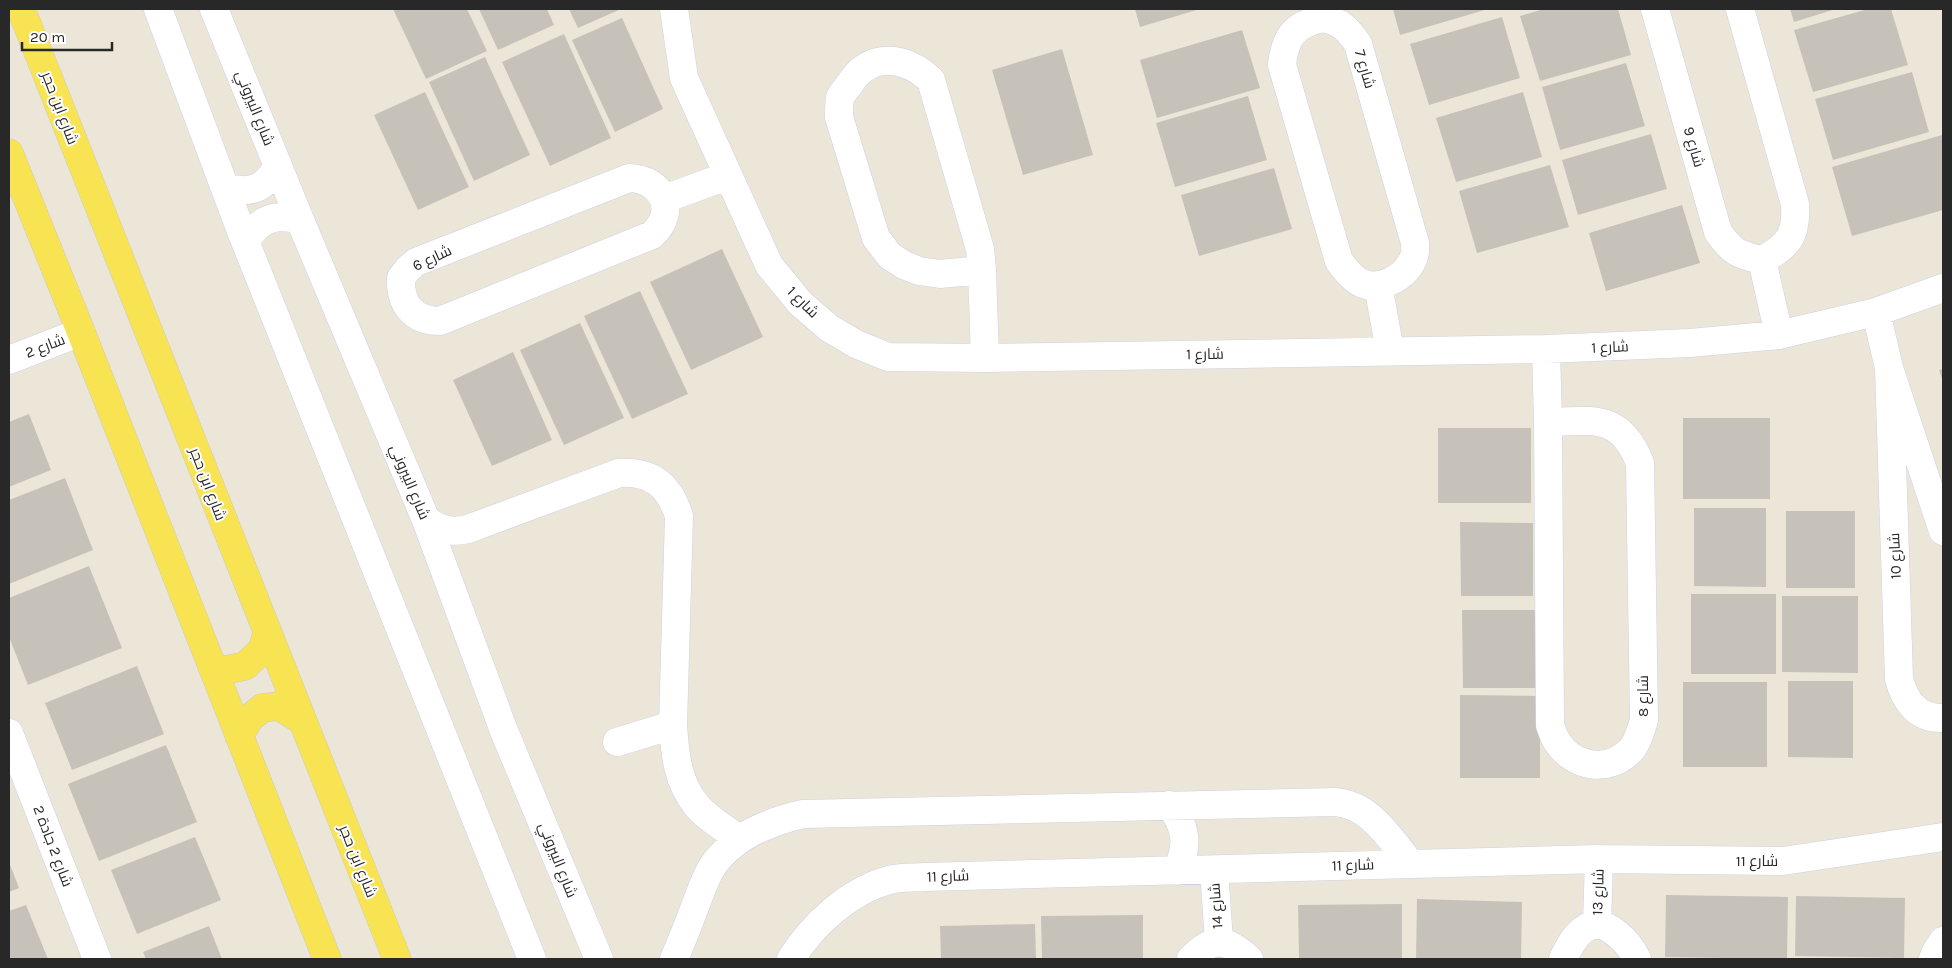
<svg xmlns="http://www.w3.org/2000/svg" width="1952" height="968" font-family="Karla,Cairo,sans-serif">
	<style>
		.building { fill: #c7c2b9 }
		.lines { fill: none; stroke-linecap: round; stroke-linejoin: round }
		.minor-casing { stroke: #ced0e3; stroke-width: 29 }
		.major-casing { stroke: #cbcbcb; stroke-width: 29 }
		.minor { stroke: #fff; stroke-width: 28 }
		.major { stroke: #f8e352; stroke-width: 28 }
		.labels { text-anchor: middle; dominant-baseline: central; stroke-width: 4; stroke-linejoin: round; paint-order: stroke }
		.street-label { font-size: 15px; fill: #282828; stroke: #fff }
	</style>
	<rect width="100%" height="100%" fill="#ece6d9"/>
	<path class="building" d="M393 9H467L487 51 426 79Z
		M479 9H547L554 25 498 50Z
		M569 9H621L578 28Z
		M1135 9H1200L1140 27Z
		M1393 9H1488L1400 35Z
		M1544 9H1618L1631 55 1540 81 1520 16Z
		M1790 9H1836L1794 22Z
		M1868 9H1891L1908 65 1813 92 1794 30Z
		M1502 17 1520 78 1429 105 1410 44Z
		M622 18 663 109 615 132 572 40Z
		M1242 30 1260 88 1157 118 1140 60Z
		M564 34 611 138 550 166 502 62Z
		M1062 49 1093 155 1023 175 992 70Z
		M485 57 530 155 474 181 429 82Z
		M1626 63 1645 126 1560 150 1542 87Z
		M1912 72 1929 132 1833 160 1815 99Z
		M425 92 469 187 418 210 374 115Z
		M1523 92 1542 157 1456 182 1436 118Z
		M1248 96 1267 160 1175 187 1156 123Z
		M1651 134 1667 189 1578 215 1562 160Z
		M1942 135 1943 141V210L1852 236 1832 167Z
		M1550 165 1569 227 1477 253 1459 191Z
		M1274 168 1292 229 1199 256 1181 195Z
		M1682 205 1700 263 1606 291 1589 233Z
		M722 249 763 337 691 370 650 282Z
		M640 291 688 394 632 419 584 316Z
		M580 323 624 418 564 445 520 350Z
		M513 352 552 440 492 466 453 380Z
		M1943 369V381L1939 370Z
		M29 414 51 470 9 487V422Z
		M1683 418H1770V499H1683Z
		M1438 428H1531V503H1438Z
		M65 478 93 550 9 584V500Z
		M1694 508H1766V587L1694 586Z
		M1786 511H1855V588H1786Z
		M1460 522 1533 523V596H1461Z
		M89 566 122 648 28 685 9 637V598Z
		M1691 594H1776V674H1691Z
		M1782 596H1858V673L1782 672Z
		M1462 610H1538L1539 688H1463Z
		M137 666 164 734 72 770 45 703Z
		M1788 681H1853V758L1788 757Z
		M1683 682H1767V767H1683Z
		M1460 695 1540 696V778H1460Z
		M166 745 197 822 99 861 68 784Z
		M195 837 221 900 137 934 111 870Z
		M9 862 19 888 9 892Z
		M1666 895 1788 897 1787 959 1665 957Z
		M1796 896 1905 898 1904 958 1795 956Z
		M1417 899 1522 902 1521 959H1416Z
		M1402 904V959H1299L1298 905Z
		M26 905 48 959H9V911Z
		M1143 915V959H1042L1041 916Z
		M1035 924 1036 959H941L940 926Z
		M209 926 222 959H146L143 952Z"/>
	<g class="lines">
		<defs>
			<path id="minor" d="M158 9 241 231 532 959
				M214 9 300 220 426 520 504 731 599 959
				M674 9 684 78 769 265 800 303 829 328 856 344 888 357 985 358 1546 349 1690 343 1779 335 1876 312 1943 288
				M1655 9 1718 232C1732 252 1738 255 1762 260 1789 246 1797 235 1795 204L1740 9
				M1322 18C1340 21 1348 29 1358 44L1415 243C1415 248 1416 254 1413 259 1406 277 1380 291 1361 283 1351 278 1345 269 1339 261L1282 65C1285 37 1294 25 1322 18Z
				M629 178C663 179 678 211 652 235L440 321C413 321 400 304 401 278L408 269 416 262Z
				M225 187C251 195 266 188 278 165
				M664 199 727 176
				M246 241C259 219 275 213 300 220
				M1762 260 1779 335
				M982 270 940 274 919 271 904 265 890 256 876 238 839 117C839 111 839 103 840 98 842 93 846 89 849 85 870 51 905 56 931 80L980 249 982 270 985 358
				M1378 285 1390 351
				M1876 312 1889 368 1943 531
				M1546 349 1548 422 1550 725C1552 730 1553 735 1556 740 1573 768 1609 774 1632 749 1638 741 1641 730 1644 720L1640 463C1620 413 1594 421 1548 422
				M9 360 81 332
				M1889 368 1899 679C1905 702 1918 719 1943 718
				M426 520C440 530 451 533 468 529L619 473C652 471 669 485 679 516L673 725C675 754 677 782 697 806 708 819 726 829 739 839
				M9 733 97 959
				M617 742 673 725
				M1169 805C1187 826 1189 847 1176 871
				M1214 870 1219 941
				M1597 925 1599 859
				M674 959C680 945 686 931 691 917 698 900 703 882 712 867 733 836 768 822 803 814L1335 802C1371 805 1389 838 1411 864
				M791 959C812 925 849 891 889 880 900 877 913 878 924 877L1599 859 1783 861 1943 837
				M1191 959C1213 936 1226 938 1249 959
				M1563 959C1568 949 1575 934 1586 928 1605 915 1630 944 1637 959
				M1933 959 1937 950 1943 941"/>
			<path id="major" d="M21 9 397 959
				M9 153 81 332 327 959
				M212 667 225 670 245 666 262 650 267 634
				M239 736 250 718 262 708 279 706 301 720"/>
		</defs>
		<use href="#minor" class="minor-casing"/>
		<use href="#major" class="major-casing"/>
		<use href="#minor" class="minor"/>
		<use href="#major" class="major"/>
	</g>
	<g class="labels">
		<g class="street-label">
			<text transform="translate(1365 69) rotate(74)">شارع 7</text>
			<text transform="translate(60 108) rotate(69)">شارع ابن حجر</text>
			<text transform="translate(255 108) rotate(68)">شارع البيروني</text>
			<text transform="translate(1694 147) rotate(74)">شارع 9</text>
			<text transform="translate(432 258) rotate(-25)">شارع 6</text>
			<text transform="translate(803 302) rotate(45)">شارع 1</text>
			<text transform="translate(45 346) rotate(-21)">شارع 2</text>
			<text transform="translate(1610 347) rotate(-2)">شارع 1</text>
			<text transform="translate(1205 354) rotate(-1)">شارع 1</text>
			<text transform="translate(410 482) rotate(67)">شارع البيروني</text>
			<text transform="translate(208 484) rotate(69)">شارع ابن حجر</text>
			<text transform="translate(1895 556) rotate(-92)">شارع 10</text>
			<text transform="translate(1643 696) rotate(-90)">شارع 8</text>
			<text transform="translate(53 846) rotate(69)">شارع 2 جادة 2</text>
			<text transform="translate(558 860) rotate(68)">شارع البيروني</text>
			<text transform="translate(358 861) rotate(68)">شارع ابن حجر</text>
			<text x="1757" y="861">شارع 11</text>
			<text transform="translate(1353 865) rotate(-2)">شارع 11</text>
			<text transform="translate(948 876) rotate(-2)">شارع 11</text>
			<text transform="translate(1598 892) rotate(-88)">شارع 13</text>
			<text transform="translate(1216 906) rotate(-94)">شارع 14</text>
		</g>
	</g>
	<rect width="1952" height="968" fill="none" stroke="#282828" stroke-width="20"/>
	<path d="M22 42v8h90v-8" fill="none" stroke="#282828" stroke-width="2.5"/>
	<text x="30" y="42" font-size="15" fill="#282828" stroke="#ffffff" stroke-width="4" paint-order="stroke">20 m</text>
</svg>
